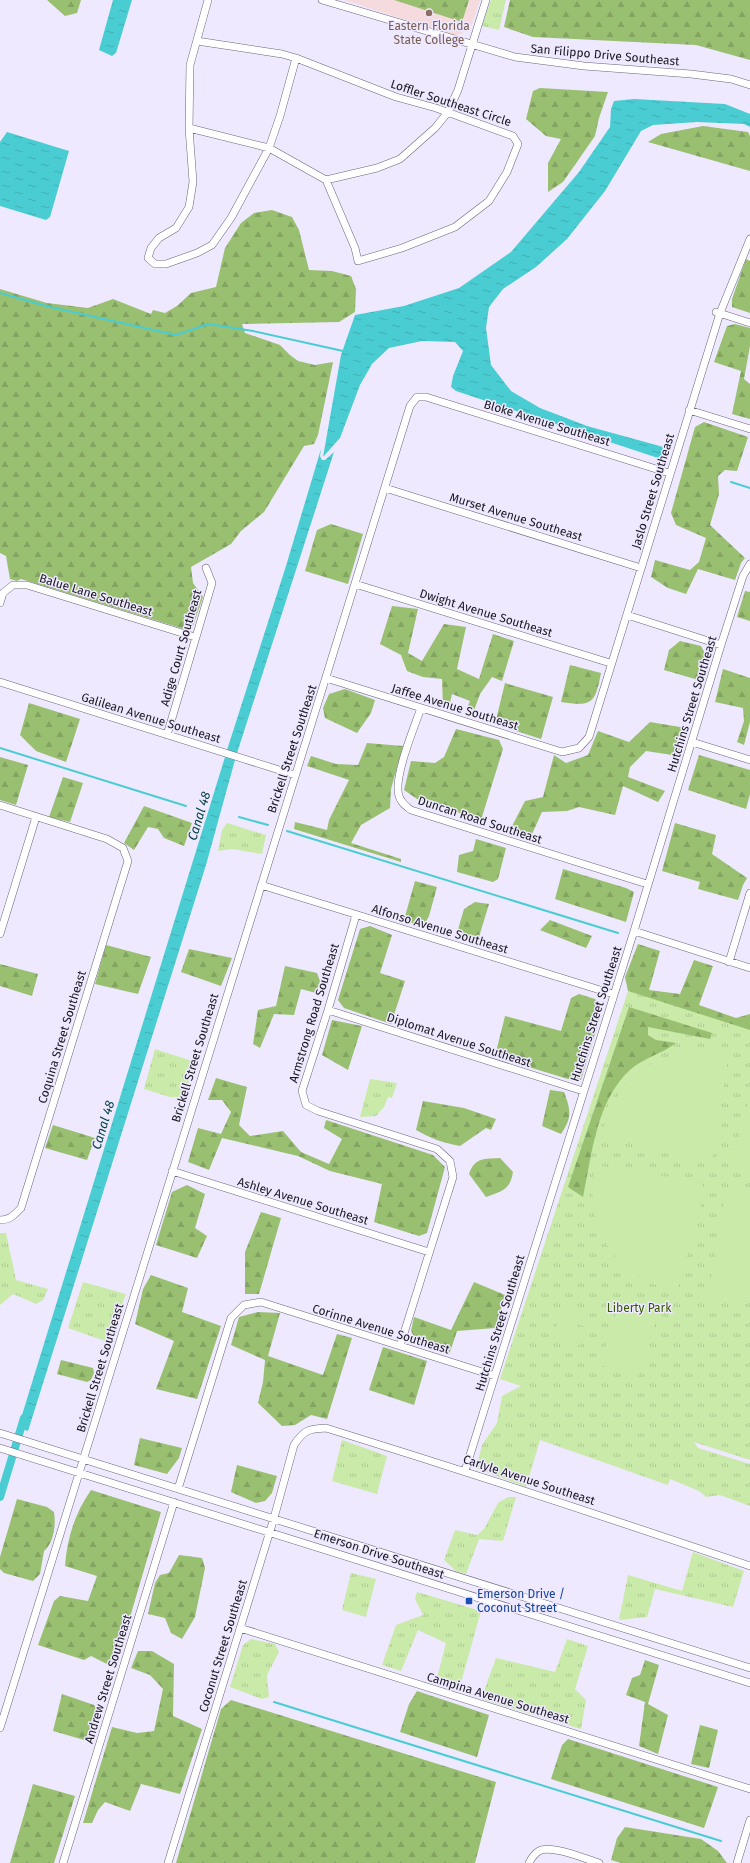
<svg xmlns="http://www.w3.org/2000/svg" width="750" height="1863" font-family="'Fira Sans',sans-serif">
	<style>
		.education { fill: #f6dbde }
		.grass { fill: url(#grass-tufts) }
		.forest { fill: url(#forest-firs) }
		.pitch { fill: #c9eaa8 }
		.water { fill: url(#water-ripples) }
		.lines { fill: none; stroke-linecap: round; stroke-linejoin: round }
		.stream { stroke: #49cdd2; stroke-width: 2 }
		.canal { stroke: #49cdd2; stroke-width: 8 }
		.minor-casing { stroke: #6b647c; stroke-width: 8 }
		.minor { stroke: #fff; stroke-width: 7 }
		.education-dot { fill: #8d6e63; stroke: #eee9fe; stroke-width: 1.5 }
		.transit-dot { fill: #1a4fb4; stroke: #eee9fe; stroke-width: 1.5 }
		.labels { text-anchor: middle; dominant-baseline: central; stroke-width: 3; stroke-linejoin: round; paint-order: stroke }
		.education-label { font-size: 12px; fill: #785e54; stroke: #eee9fe }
		.street-label { font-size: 12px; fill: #191720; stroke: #eee9fe }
		.park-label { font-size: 12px; fill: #395900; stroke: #eee9fe }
		.transit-label { font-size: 12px; fill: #164399; stroke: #eee9fe; text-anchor: start }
		.water-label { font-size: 13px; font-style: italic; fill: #024144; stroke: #eee9fe }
	</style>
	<defs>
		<pattern id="grass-tufts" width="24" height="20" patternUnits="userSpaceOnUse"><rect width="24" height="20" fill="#c9eaa8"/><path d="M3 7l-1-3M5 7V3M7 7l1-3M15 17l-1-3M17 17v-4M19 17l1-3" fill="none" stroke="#acc890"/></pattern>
		<pattern id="forest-firs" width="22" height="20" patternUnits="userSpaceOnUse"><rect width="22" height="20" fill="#99bf70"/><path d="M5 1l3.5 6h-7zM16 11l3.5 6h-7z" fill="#83a361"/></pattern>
		<pattern id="water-ripples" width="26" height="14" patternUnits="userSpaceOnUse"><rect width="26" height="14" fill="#49cdd2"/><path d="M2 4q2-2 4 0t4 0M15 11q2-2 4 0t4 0" fill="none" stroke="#3fafb4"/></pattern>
	</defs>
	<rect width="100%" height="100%" fill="#eee9fe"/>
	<path class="education" d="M344 0H480L472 24 466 31 456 36Z"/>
	<path class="grass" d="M491 0H506L499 30 482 26Z
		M227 823 266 835 262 854 232 849 218 851 222 830Z
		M628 991 750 1027V1460L694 1442 698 1448 750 1464V1506L720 1495 706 1497 699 1491 670 1479 668 1485 540 1440 526 1487 476 1468 482 1445 497 1423 502 1396 521 1386 500 1379Z
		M155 1049 195 1062 184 1097H170L144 1089Z
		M370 1079 397 1083 392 1098 388 1097 384 1107 376 1116 360 1117Z
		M0 1233H6L16 1280 48 1289 43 1300 36 1304 13 1294 0 1305Z
		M83 1282 126 1294 108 1342 68 1328Z
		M342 1440 387 1456 377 1494 332 1481Z
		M508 1497H516L503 1541 479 1539 466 1574 456 1571 444 1560 455 1530 477 1535 484 1529 498 1503Z
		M693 1552 744 1571 733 1607 655 1589 647 1617 619 1620 628 1575 682 1591Z
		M351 1573 376 1579 366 1617 342 1610Z
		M417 1592 481 1611 459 1690 437 1678 446 1643 418 1630 401 1671 382 1665 396 1625 423 1615 415 1599Z
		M251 1639 275 1644 279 1652 267 1675 269 1697 262 1699 230 1687 243 1645Z
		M567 1639 588 1646 575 1689 586 1700 581 1729 481 1699 496 1658 555 1672Z"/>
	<path class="forest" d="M47 0H81L77 13 65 16Z
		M394 0H469L462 22Z
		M510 0H750V60L696 45 533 37 504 27Z
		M540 88 608 92 599 118 595 136 563 182 548 192V163L561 139 546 136 526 119 533 91Z
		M703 126 748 132 750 136V171L648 142 661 134Z
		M272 210 292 217 299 230 309 270 332 271 351 276 356 289 355 312 339 322 242 324 245 333 280 345 290 355 298 361 315 365 333 362 318 435 314 444 304 446 264 512 241 531 231 544 191 567 193 583 203 597 193 626 184 629 21 579 17 581 10 579 6 556 0 553V289L47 303 88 308 113 299 151 314 153 310 165 313 177 306 191 293 216 287 225 248 241 223 254 213Z
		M746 259 750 261V313L732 307V299Z
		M735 324 750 328V346L744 379 750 384V419L732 414 741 371 714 362 727 326Z
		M704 422 748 437 737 471 725 470 718 476 719 494 710 525 745 558 741 563 735 580 698 569 686 594 668 588 651 577 655 560 690 570 699 562 706 538 676 525 671 513 695 427Z
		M331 524 363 534 348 584 305 571 317 530Z
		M745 591 750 592V621L737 617Z
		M392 606 418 609 408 653 422 661 444 624 466 627 457 669 479 679 493 634 514 641 502 681 492 677 480 694 472 716 465 714 470 701 452 694 448 711 443 707 442 679 423 677 407 671 401 655 380 644Z
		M680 641 701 646 708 659 702 681 664 670 669 650Z
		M570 665 601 673C595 703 593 707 561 702Z
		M723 669 750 678V722L744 745 737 742 744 721 743 708 715 702Z
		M505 683 553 697 541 739 495 724Z
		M345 689 375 700 371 713 357 733 325 718 323 708 329 694Z
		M29 703 80 719 66 762 36 751 20 735Z
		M650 722 686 728 679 756 646 751 630 767 628 777 665 791 658 802 623 786 615 815 579 807 567 811 542 812 532 834 510 830 525 801 543 797 554 755 566 763 588 755 598 731 629 742Z
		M456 729 499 740 503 749 481 820 417 799 404 790 411 761 435 763 444 757Z
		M367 743 403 746 391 789 390 808 361 825 351 843 401 859V862L294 829 295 822 327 830 329 820 349 780 307 766 311 756 336 764 358 765Z
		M699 755 750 770V794L746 809 688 790Z
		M0 757 28 765 16 805 0 800Z
		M63 777 83 783 70 822 49 817Z
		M144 806 192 823 184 846 164 838 158 829 148 827 134 850 124 843Z
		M675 823 716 835 712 854 747 878 743 885 738 900 698 889 700 882 662 871Z
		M476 839 506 848 498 879 493 882 457 872 459 855 473 851Z
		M563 869 626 888 634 892 626 922 555 899Z
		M415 881 437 887 429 916 423 927 404 920Z
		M475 902 489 904 478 940 457 933 464 909Z
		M550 920 592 936 586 948 540 930Z
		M370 926 392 935 380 973 405 981 391 1024 344 1008 338 1000 360 929Z
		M638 944 660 951 649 990 680 994 694 960 713 966 699 1005 736 1018 750 1014V1030L628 991 625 977Z
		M106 945 151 957 138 994 95 984Z
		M189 949 232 958 221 986 181 972Z
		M0 964 38 974 32 996 0 986Z
		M285 966 317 973 320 981 316 993 301 989 294 1015 274 1014 260 1048 253 1044 258 1010 276 1006Z
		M579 994 595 999 602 1010 581 1080 568 1079 502 1059 497 1048 505 1016 561 1031 571 998Z
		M629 1007 712 1033 710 1039 648 1027V1035L656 1040 676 1043C663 1053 642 1059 631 1069 596 1100 592 1155 583 1197L568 1187Z
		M332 1020 362 1026 348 1070 322 1055Z
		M216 1078 247 1087 239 1125 250 1136 283 1131 301 1152 329 1164 342 1139 324 1128 326 1120 433 1155 445 1167 427 1233 419 1236 374 1222 382 1184 330 1171 298 1156 222 1138 209 1170 188 1162 198 1128 221 1134 231 1112 222 1100H208Z
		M550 1090 564 1092C571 1110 572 1118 561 1134L542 1126Z
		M423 1101 464 1108 496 1119 491 1130 486 1128 460 1146C443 1143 430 1138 416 1130Z
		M53 1125 95 1138 87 1160 45 1148Z
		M500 1158 513 1172C510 1190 502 1191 486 1197L469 1174C475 1157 484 1159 500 1158Z
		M187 1185 205 1194 195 1228 207 1236 197 1258 156 1245 172 1192Z
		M261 1212 281 1218 259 1294H245V1252Z
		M151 1275 188 1288 182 1312 221 1326 197 1399 156 1389 174 1341 135 1324 143 1289Z
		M474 1282 505 1295 495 1328 457 1331 449 1355 417 1342 411 1331 414 1317 451 1330Z
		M258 1312 280 1313 268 1356 323 1375 337 1334 352 1338 327 1419 311 1415 295 1425 282 1426 258 1403 263 1382 265 1360 231 1345 239 1317Z
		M383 1347 427 1361 414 1405 369 1390Z
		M61 1360 93 1368 94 1373 91 1380 87 1382 57 1374Z
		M140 1438 182 1448 179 1458 167 1474 134 1465Z
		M237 1465 277 1476 272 1493 265 1501 256 1503 231 1492Z
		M91 1490 161 1512 115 1668 91 1656 84 1660 38 1645 54 1601 60 1596 88 1601 97 1576 65 1566C67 1538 75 1513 91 1490Z
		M17 1499 47 1507 54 1512C56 1524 54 1543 44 1551L40 1574 33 1581 4 1573 0 1569V1557Z
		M179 1555 202 1558 205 1568 195 1617 182 1639 171 1633 165 1618 148 1614 155 1583 160 1575 169 1573Z
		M138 1651H152L174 1664 173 1716 202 1729 180 1794 141 1784 130 1811 105 1802 98 1810 92 1823H83L112 1727 137 1733 154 1731 163 1689 150 1675 131 1668Z
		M645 1660 659 1665 648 1704 668 1715 658 1754 639 1746 645 1702 626 1695 632 1678 640 1675Z
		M417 1691 489 1715 477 1757 400 1732 409 1704Z
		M62 1694 94 1705 99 1713 91 1742 53 1731Z
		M231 1700 496 1782 475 1863H176L221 1709Z
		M700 1725 718 1730 709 1768 691 1764Z
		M568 1739 718 1787 704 1828 551 1779 562 1745Z
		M33 1784 75 1796 54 1863H10Z
		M625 1827 701 1839 718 1851 727 1863H621L611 1860 617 1838Z"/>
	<path class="pitch" d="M702 1049 729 1052 713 1156 705 1162 602 1134C616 1081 648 1055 702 1049Z
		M750 1096V1171L738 1169 732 1161Z
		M595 1165 700 1182 705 1190 677 1292C614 1276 583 1229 595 1165Z
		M733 1189 750 1194V1301L737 1302 708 1299 725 1195Z
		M620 1299 659 1311 638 1376 600 1365Z
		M564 1303 590 1311 586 1327 559 1318Z
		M558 1321 585 1330 580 1346 553 1337Z"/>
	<path class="water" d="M113 0H132L116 53 112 56 99 50Z
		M634 99 725 104 750 114V127L744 124 697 122 653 125 641 131 605 191 567 239 536 267 503 289 489 307 486 328 491 365 511 391 540 408 587 426 667 448 664 460 456 391 451 387 453 376 463 351 455 342 422 341 389 348 372 364 360 385 340 438 323 457 341 355 355 315 404 306 459 288 511 252 579 172 610 127 611 109 614 101Z
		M7 132 69 151 50 217 46 220 0 206V142Z
		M321 449 320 456 322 460H325L334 452 237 753 227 750 286 566Z
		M225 757 235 760 206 865 28 1431 18 1428Z"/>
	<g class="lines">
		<path class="stream" d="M0 293 50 307 176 335 208 324 253 331 343 351
			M731 482 750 488
			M0 748 186 806
			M239 817 268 825
			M287 831 618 933
			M274 1702 721 1841"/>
		<path class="canal" d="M0 1497 24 1418"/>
		<defs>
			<path id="minor" d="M208 0 190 65 189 128 193 182 189 207 176 228 159 238 151 248 148 258 155 264H166L197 253 212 245 231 218 269 148 280 116 296 58
				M322 0 515 57 584 66 691 74 731 79 750 85
				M189 128 269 148 326 180 355 248 358 261 402 248 455 227 489 201 507 172 518 144 513 136 436 108 396 97 296 58 282 54 197 41
				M326 180 377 168 400 159 435 128 448 112 458 90 486 0
				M716 312 750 323
				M689 410 750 429
				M385 488 641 568
				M355 584 610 663
				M0 603 3 593 13 585H27L195 637
				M627 615 721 645
				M326 678 562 752 579 748 589 737 720 313 750 239
				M0 682 295 775
				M421 708C414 728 393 778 399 796 401 803 406 806 411 810L647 884
				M167 735 212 583 206 568
				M692 742 750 760
				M0 805 107 839 123 848 128 861 21 1208C14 1215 10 1220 0 1220
				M261 885 613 994
				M356 915 328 1010 302 1091 306 1105 318 1111 437 1149 450 1161 453 1177 400 1346
				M634 931 750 968
				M0 934 36 817
				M729 962 750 893
				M328 1010 583 1091
				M172 1171 429 1252
				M0 1433 750 1668
				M0 1448 750 1683
				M465 1471 634 931 721 645 743 576 750 564
				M178 1489 231 1318 244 1305 261 1302 495 1376
				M240 1628 750 1789
				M0 1728 410 406 417 397H426L669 473
				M63 1863 174 1502
				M168 1863 274 1518 294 1445C304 1430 308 1429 326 1428 468 1472 609 1518 750 1566
				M529 1863C531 1859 534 1854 539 1851 551 1844 585 1859 599 1863
				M737 1863 750 1820"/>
		</defs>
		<use href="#minor" class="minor-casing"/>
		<use href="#minor" class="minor"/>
	</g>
	<circle class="education-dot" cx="429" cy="13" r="4"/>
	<rect class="transit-dot" x="465" y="1597" width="8" height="8" rx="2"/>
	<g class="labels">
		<g class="education-label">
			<text x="429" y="26">Eastern Florida<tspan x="429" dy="14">State College</tspan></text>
		</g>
		<g class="street-label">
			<text transform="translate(605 55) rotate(5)">San Filippo Drive Southeast</text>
			<text transform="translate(451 103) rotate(18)">Loffler Southeast Circle</text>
			<text transform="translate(547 423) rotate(17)">Bloke Avenue Southeast</text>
			<text transform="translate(653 491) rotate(-73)">Jaslo Street Southeast</text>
			<text transform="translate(516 517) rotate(17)">Murset Avenue Southeast</text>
			<text transform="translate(96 595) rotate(17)">Balue Lane Southeast</text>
			<text transform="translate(486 613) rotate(17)">Dwight Avenue Southeast</text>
			<text transform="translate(181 648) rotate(-74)">Adige Court Southeast</text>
			<text transform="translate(692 704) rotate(-73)">Hutchins Street Southeast</text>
			<text transform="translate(455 707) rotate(17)">Jaffee Avenue Southeast</text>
			<text transform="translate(151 718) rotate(17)">Galilean Avenue Southeast</text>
			<text transform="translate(292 749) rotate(-72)">Brickell Street Southeast</text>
			<text transform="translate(480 820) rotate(18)">Duncan Road Southeast</text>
			<text transform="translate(440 929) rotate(17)">Alfonso Avenue Southeast</text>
			<text transform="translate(314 1013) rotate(-73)">Armstrong Road Southeast</text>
			<text transform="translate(596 1014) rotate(-72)">Hutchins Street Southeast</text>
			<text transform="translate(62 1037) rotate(-73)">Coquina Street Southeast</text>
			<text transform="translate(459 1040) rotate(18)">Diplomat Avenue Southeast</text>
			<text transform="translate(195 1058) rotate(-73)">Brickell Street Southeast</text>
			<text transform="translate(303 1201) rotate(17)">Ashley Avenue Southeast</text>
			<text transform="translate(500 1323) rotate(-73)">Hutchins Street Southeast</text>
			<text transform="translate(381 1329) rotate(17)">Corinne Avenue Southeast</text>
			<text transform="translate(100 1368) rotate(-73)">Brickell Street Southeast</text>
			<text transform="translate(529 1480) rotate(18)">Carlyle Avenue Southeast</text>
			<text transform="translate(379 1554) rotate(18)">Emerson Drive Southeast</text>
			<text transform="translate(223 1646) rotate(-73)">Coconut Street Southeast</text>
			<text transform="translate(108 1679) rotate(-73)">Andrew Street Southeast</text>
			<text transform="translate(498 1698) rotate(17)">Campina Avenue Southeast</text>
		</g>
		<g class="park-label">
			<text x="639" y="1308">Liberty Park</text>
		</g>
		<g class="transit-label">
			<text x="477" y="1594">Emerson Drive /<tspan x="477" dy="14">Coconut Street</tspan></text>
		</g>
		<g class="water-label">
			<text transform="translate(199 816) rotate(-73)">Canal 48</text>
			<text transform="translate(103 1125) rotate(-73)">Canal 48</text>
		</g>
	</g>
</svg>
